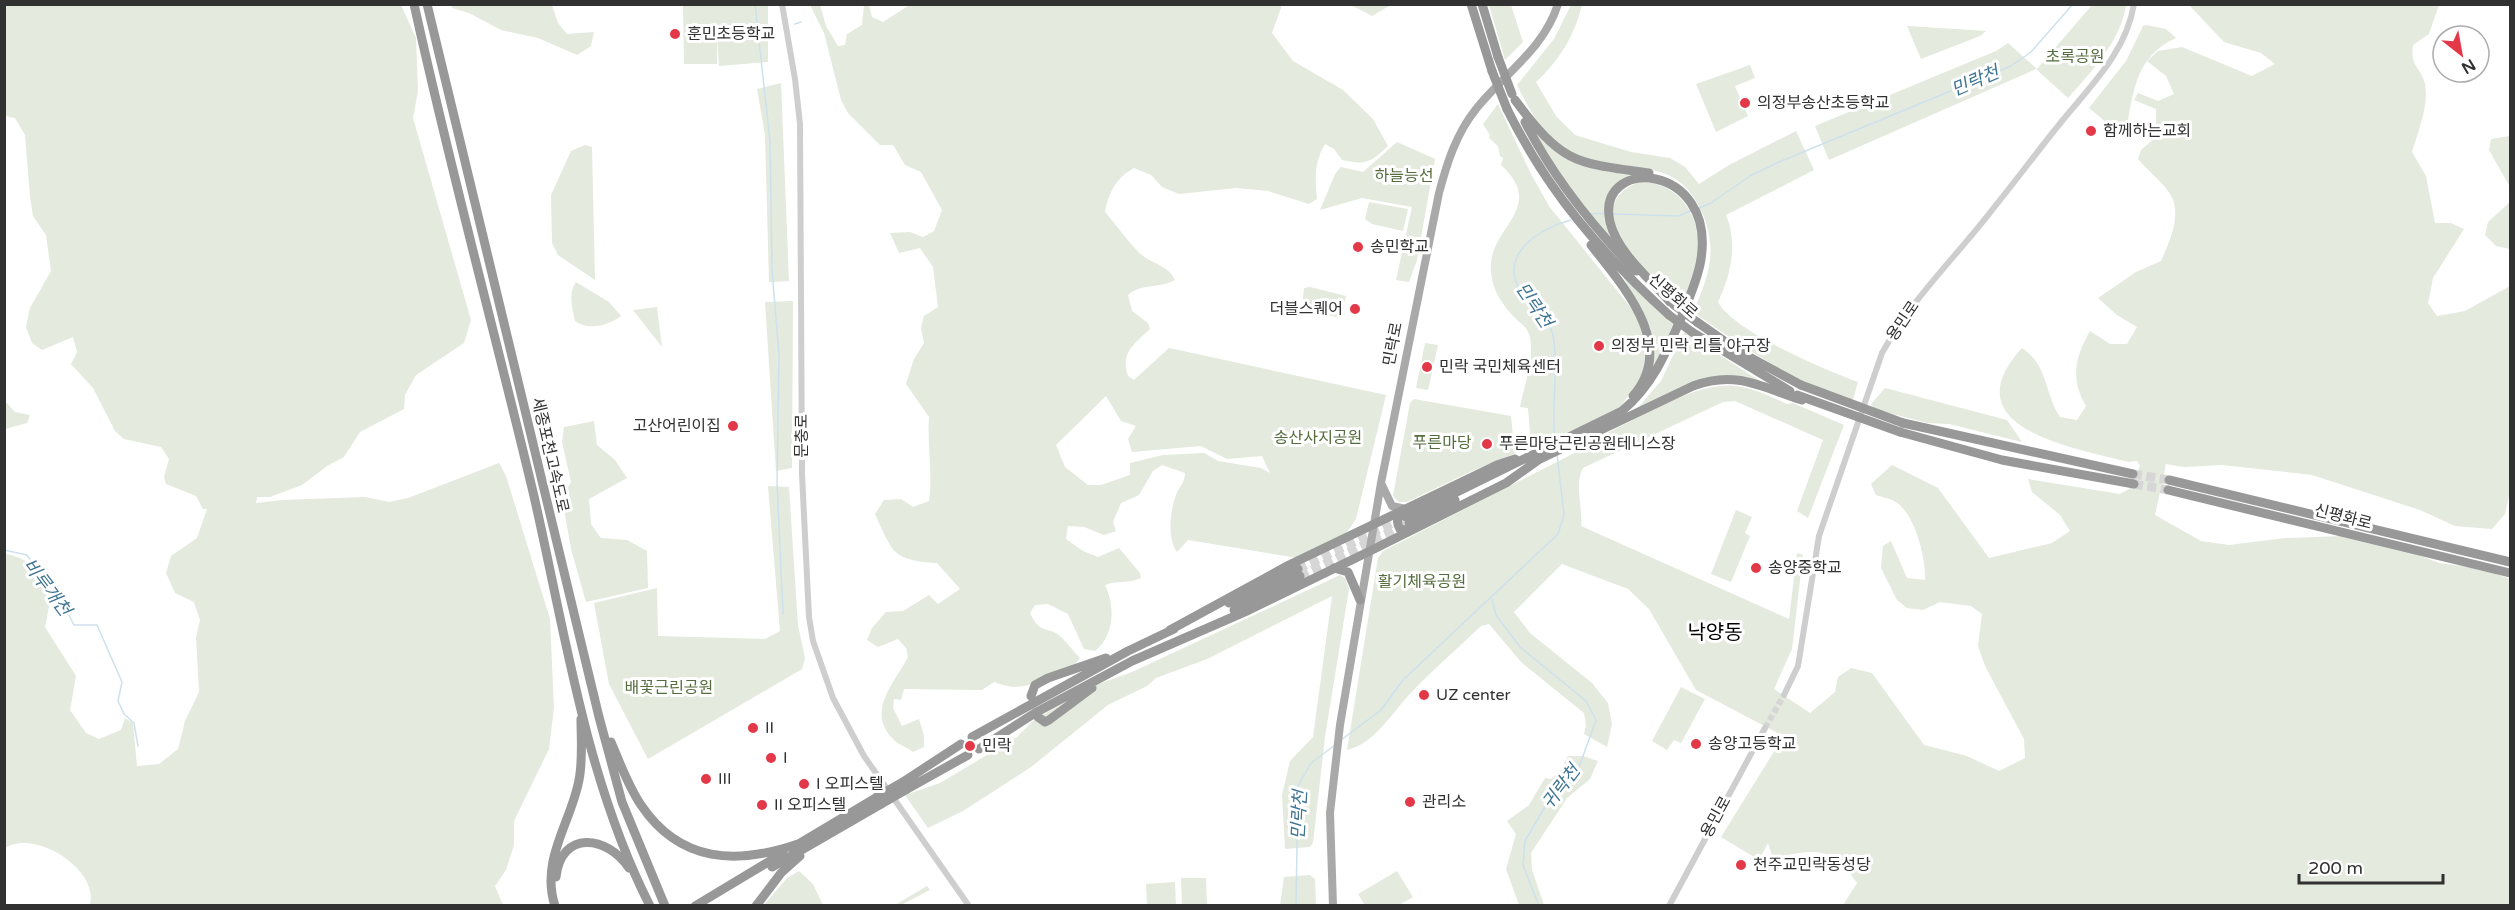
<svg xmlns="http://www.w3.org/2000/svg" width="2515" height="910" font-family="'Varela Round','Noto Sans KR',sans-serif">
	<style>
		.green { fill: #e4eadd; fill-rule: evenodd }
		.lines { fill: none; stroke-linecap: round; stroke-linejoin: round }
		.stream { stroke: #cde1ed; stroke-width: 1.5 }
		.minor-tunnel { stroke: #d6d6d6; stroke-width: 6; stroke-dasharray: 6 3; stroke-linecap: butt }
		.highway-tunnel { stroke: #d6d6d6; stroke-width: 9; stroke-dasharray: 9 4.5; stroke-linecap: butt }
		.minor { stroke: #cecece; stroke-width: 6 }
		.major { stroke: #a9a9a9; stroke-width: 8 }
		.highway { stroke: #989898; stroke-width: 9 }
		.highway-bridge { stroke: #989898; stroke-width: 9 }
		.poi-dot { fill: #e33847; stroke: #fff; stroke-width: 2 }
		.labels { text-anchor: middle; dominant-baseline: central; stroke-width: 6; stroke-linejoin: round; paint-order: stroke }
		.poi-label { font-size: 16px; fill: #313131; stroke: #fff; text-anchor: start }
		.park-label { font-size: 16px; fill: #556d3e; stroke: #fff }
		.street-label { font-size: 16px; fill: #313131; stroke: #fff }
		.water-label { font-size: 18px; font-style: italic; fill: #3f7493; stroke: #fff }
		.quarter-label { font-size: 20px; fill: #000; stroke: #fff }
	</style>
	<rect width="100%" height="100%" fill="#fff"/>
	<path class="green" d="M5 4 401 5 416 38 418 91 413 118 471 320 464 343 416 375 405 395 404 409 360 432 344 457 327 466 302 485 270 497H257L256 503 282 500 365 497 389 502 408 498 499 463 506 476 550 619 554 708 549 749 514 821V845L506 870 495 886 503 905H90C99 869 35 829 5 848V554C31 558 37 571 52 592L45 627 76 676 70 710 86 733 99 739 121 730 125 718 133 723 137 766 159 764 178 749 185 721 199 692 196 637 200 620 194 602 175 593 166 573 171 556 197 538 207 509H203L196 496 166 484 164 477 169 459 161 447 124 439 115 431 93 388 71 364 77 352 73 337 42 350 32 343 26 327 30 308 51 271 46 235 33 216 30 196 25 135 15 118 5 116Z
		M911 4 1282 5 1272 33 1293 61 1343 90 1373 119 1388 146C1370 163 1366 165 1342 160L1334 149 1325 144C1314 163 1315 178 1317 199L1309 204 1268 191 1236 188 1179 194 1162 187 1151 175 1134 168C1116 178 1109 192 1105 212 1117 225 1132 249 1146 258 1157 265 1169 267 1175 280 1158 289 1142 283 1128 295L1132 311 1148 323 1150 329C1134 344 1120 353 1128 376L1134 380 1169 348 1386 395 1356 519 1345 535 1297 558 1188 540 1177 552C1167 538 1170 511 1176 495 1179 486 1185 483 1185 473L1162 465 1153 471 1139 495 1121 503 1113 522 1116 531 1104 535 1084 527 1068 526 1066 539 1083 551 1098 557 1119 548 1140 573 1141 578C1128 584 1117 580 1105 585 1115 605 1115 636 1095 651L1084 649 1068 614 1048 604 1035 605 1030 613C1041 636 1047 625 1060 636 1067 642 1073 651 1080 658 1072 672 1029 688 1012 687 1006 686 1000 684 994 682L982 690 904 689 901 700 894 699 893 708 902 726 919 719 924 736V747L913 752C907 747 899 745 894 740 865 712 894 684 908 657L906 648 898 639 878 647 867 640 872 628 886 612 903 611 929 595 938 604 960 589 937 563C892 560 893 553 875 514L884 500 901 499 913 507 929 501C933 473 927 445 929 417L906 384 914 359 924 343 921 328 924 316 938 307 933 267 920 248 899 253 890 233 910 232 923 237 934 231 942 210 921 172 905 165 893 145H880L848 113 841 100 824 33 810 5H820L826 26 838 46 845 45 847 34 862 25 864 5H869L872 17 883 22ZM1106 396 1121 421 1136 426 1128 439 1132 452 1201 446 1227 459 1262 456 1270 473 1261 468 1218 461 1204 453 1163 455 1130 463V475L1101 485H1088L1065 467 1056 445Z
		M452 5H552L558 23 567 34 594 32 591 46 577 55 538 38 501 30 469 13 452 8Z
		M683 5H768V62L719 66 717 37V64H684Z
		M1351 5H1391L1372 16Z
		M1489 5H1511L1523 42 1505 60Z
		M1571 5H1582C1575 35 1559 61 1536 82L1556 116 1575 135 1631 152 1670 158 1685 167 1699 184 1729 165 1796 131 1814 170 1726 215C1738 243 1731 275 1718 302 1734 332 1826 370 1858 382L1853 400C1794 383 1742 346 1693 312 1700 296 1708 278 1710 260 1714 228 1696 184 1663 173 1638 164 1601 168 1578 157 1547 141 1532 116 1517 85L1554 39Z
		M2092 5H2126C2121 41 2091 72 2068 98L2036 69 1829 160 1815 126 1996 51 2008 43 2037 69Z
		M2189 5H2439L2429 34 2413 45C2410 68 2421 66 2425 84 2429 106 2418 131 2412 152L2426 176 2435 223H2451L2464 229 2433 278 2428 303 2437 316 2465 311 2510 286V492L2505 514 2492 529 2455 526 2420 510 2312 475 2222 465 2184 467 2166 464 2155 515 2201 541 2229 545 2285 538 2344 536 2408 551 2439 563 2484 569 2510 579V905H1843L1857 883C1830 844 1814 850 1773 858L1768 843 1759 860 1721 837 1775 750 1787 738 1696 690 1649 609 1628 589 1562 564 1514 612 1530 633 1592 683 1608 703 1612 724 1607 747 1584 734 1586 725 1584 713 1521 662 1489 624 1481 626C1457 649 1431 671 1408 696 1391 715 1373 744 1347 750L1378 558 1383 551 1592 444 1605 434C1640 418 1696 381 1735 386 1753 388 1770 396 1787 404L1793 403 1844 425 1808 518 1797 511 1823 440 1735 401 1723 402 1583 468C1574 484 1583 507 1581 526L1789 619 1797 553 1803 555 1792 649 1774 689 1810 713 1835 692 1838 677 1851 668 1872 673 1924 745 1967 756 1999 771 2025 758 2024 739 1985 666 1978 646 1982 614 1971 606 1940 602 1923 610 1907 608 1897 600 1881 568 1883 546 1891 541 1907 578 1925 580C1926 558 1915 512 1894 501 1889 498 1881 497 1876 495L1871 484 1892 465 1938 488 1989 558 2052 543 2070 531 2060 515 2032 492 2028 479 2120 494 2129 489 2140 466 2137 461 2129 462C2074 448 1949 428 2022 348 2048 365 2044 392 2060 417L2077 420 2086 406C2070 379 2075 357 2090 331L2110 344H2127L2137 327 2117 315 2098 298 2136 272 2161 261C2169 243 2183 213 2170 194 2162 181 2148 171 2138 159L2141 150 2156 137V109L2134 100 2138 93 2158 101 2174 94 2166 76 2147 61 2158 51 2182 47 2252 76 2275 64 2261 53 2224 42Z
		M2146 25 2166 29 2176 38C2133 57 2133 96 2125 138L2089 108 2126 61 2143 26Z
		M1907 26 1986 31 1980 36 1921 59Z
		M1750 65 1755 78 1735 86 1748 116 1716 132 1696 84Z
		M781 83 789 281 769 282 765 135 757 89Z
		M1498 104 1531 174 1549 206 1635 313 1643 331 1645 358 1642 378 1619 408 1598 420 1470 472 1407 502H1399L1393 496 1410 403 1414 399 1511 416 1514 445H1531L1528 408 1520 407C1524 386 1536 355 1529 334 1527 328 1522 324 1517 320 1504 307 1492 291 1491 272 1486 228 1549 209 1501 165L1503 158 1500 156 1498 146 1489 138 1490 135 1483 124Z
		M1535 133 1567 159 1589 167 1636 177 1625 181 1606 208 1620 252 1564 182Z
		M2510 136V187L2489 150 2491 139Z
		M1397 142 1435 159 1417 260 1409 282 1396 280 1412 207 1362 198 1320 210 1335 174 1341 167 1363 172Z
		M585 145 592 147 595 280 558 255 552 243 551 195 571 151Z
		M1639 182C1683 181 1706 224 1696 265 1693 278 1688 292 1683 305 1652 280 1571 210 1639 182Z
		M1369 202 1408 209 1403 231 1372 224 1365 219Z
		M2510 202V249L2496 246 2485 235 2488 222Z
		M1620 271 1675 322 1650 380 1653 349 1651 329Z
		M576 282 609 302 621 316C609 325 589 331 575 321 572 308 568 294 576 282Z
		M1310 287 1346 296 1340 318 1302 309 1304 288Z
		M793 301 792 468 776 471 765 302Z
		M657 307 662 347 633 310Z
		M1684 332 1763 383 1731 376 1636 410 1661 381Z
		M1425 343 1438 345 1428 390 1416 388Z
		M1885 388 2007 420 2022 442 1949 424 1927 423 1874 409 1871 404Z
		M5 401 15 412 30 415 27 423 5 429Z
		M594 421 597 445 615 460 627 478 589 499 591 524 601 538 627 540 647 551 648 588 586 602 571 549 562 498 571 482 562 442 564 427Z
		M768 486 789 487 798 625 805 658 802 669 648 759 609 684 594 603 657 588 658 636 765 639 780 631Z
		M1736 510 1752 517 1745 533 1750 536 1731 582 1711 574Z
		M1340 575 1345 578 1349 589 1325 737 1313 843 1310 847 1285 849 1282 795 1290 761 1313 737 1332 596 1207 659 1156 678 1147 686 1108 705 1031 767 963 811 928 828 905 795 940 783 1017 737 1034 720 1093 686 1132 672Z
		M1681 687 1705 699 1681 743 1674 740 1667 750 1652 741Z
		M1568 756H1583L1598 761 1590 779 1567 798 1531 853 1532 870 1544 905H1519L1506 869 1516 834 1507 821 1529 805 1545 778 1551 779 1560 771Z
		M799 871 813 884 823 905H764L787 878Z
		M1397 871 1413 897 1399 905H1365L1358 894Z
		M1310 875 1315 879 1316 905H1280L1284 877Z
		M1181 878H1206L1207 905H1182Z
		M1175 882 1176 905H1147L1146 884Z
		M927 886 930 890 901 905H895Z"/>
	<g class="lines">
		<path class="stream" d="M755 4 770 141 772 270 779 355 777 483 783 614
			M795 24 801 22
			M1697 209 1711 203 1750 176 1779 162 2011 66 2031 52 2073 4
			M1591 214 1607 213
			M1614 214 1679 216 1690 211
			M1555 440C1551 412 1560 350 1551 329 1546 314 1530 306 1522 293 1496 255 1540 228 1571 220
			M4 550 27 555 62 602 74 625H97L122 682 118 701 124 714 134 723 138 746
			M1492 599 1496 615 1520 647 1586 701 1596 720 1579 767 1546 805 1525 841 1523 865 1539 906
			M1341 740 1381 710 1403 680 1558 534 1564 515 1557 454
			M1296 906 1298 786 1311 763 1335 745"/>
		<path class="minor-tunnel" d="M1765 728 1784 695"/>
		<path class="highway-tunnel" d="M2133 474 2169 480
			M2134 484 2168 490
			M1298 569 1403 518
			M1300 576 1409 523"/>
		<path class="minor" d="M782 4 795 79 800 124 802 474 809 617 813 641 833 698 864 756 969 906
			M1784 695 1798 666 1819 536 1882 353C1913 297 1958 255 1996 205 2017 179 2037 152 2058 126 2088 88 2126 54 2134 4
			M1669 906 1765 728"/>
		<path class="major" d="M1381 483 1392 506 1406 509
			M1333 906 1330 813 1340 725 1381 483 1439 193C1447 163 1456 134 1476 109 1504 74 1544 49 1558 4"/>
		<path class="highway" d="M414 4C450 168 494 329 533 492 565 630 585 778 650 906
			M427 4 599 717 622 802 665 906
			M1471 4 1492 71
			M1482 4 1498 57
			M1515 100C1562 163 1573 163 1649 173
			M1507 109C1548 192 1601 253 1669 315
			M1525 122C1554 179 1592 226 1636 271
			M1591 245C1622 285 1678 345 1633 396
			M1697 322 1740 352 1801 385
			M1692 332 1790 391
			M1903 423 2133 474
			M1900 432 2002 460 2134 484
			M1538 460 1693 386C1737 370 1761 387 1802 400
			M2169 480 2510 562
			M2168 490 2510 573
			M1404 510C1398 516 1395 521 1400 529L1409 531
			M1406 517 1622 411C1653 385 1666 353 1682 316 1689 298 1698 279 1701 259 1716 162 1595 155 1610 222 1617 252 1650 279 1670 302
			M1409 523 1455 500
			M1334 568 1348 572 1360 600
			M1229 603 1298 569
			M1234 610 1300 576
			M1170 630 1289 565 1497 465 1515 459
			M1031 696 1035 685 1048 678 1106 658
			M1038 717 1045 722 1049 720 1092 688
			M972 737 1128 651 1174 629
			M611 742C620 763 628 786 641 805 680 863 737 865 798 844
			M979 749 1035 713 1132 661 1249 610 1368 552 1506 483 1541 458
			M903 782 961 744
			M907 789 968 755
			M795 846 877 797
			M772 867 881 804
			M556 877C561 830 607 835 629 868
			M555 906C540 860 571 823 579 780 583 760 581 739 581 719
			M695 906 783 853
			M756 906 781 873 800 856"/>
		<path class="highway-bridge" d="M1498 57 1512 94
			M1492 71 1507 109
			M1674 305 1697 322
			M1669 315 1692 332
			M1801 385 1903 423
			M1797 395 1900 432
			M877 797 903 782
			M881 804 907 789"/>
	</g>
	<g class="poi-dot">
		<circle cx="675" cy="34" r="6"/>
		<circle cx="1745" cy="103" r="6"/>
		<circle cx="2091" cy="131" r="6"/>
		<circle cx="1358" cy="247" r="6"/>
		<circle cx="1355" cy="309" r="6"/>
		<circle cx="1599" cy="346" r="6"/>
		<circle cx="1427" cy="367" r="6"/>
		<circle cx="733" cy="426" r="6"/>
		<circle cx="1487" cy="444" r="6"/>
		<circle cx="1756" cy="568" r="6"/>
		<circle cx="1424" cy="695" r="6"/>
		<circle cx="753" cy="728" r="6"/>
		<circle cx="1696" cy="744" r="6"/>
		<circle cx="970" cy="746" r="6"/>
		<circle cx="771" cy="758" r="6"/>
		<circle cx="706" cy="779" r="6"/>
		<circle cx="804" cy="784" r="6"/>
		<circle cx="1410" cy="802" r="6"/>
		<circle cx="762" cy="805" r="6"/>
		<circle cx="1741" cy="865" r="6"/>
	</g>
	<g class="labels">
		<g class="poi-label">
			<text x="687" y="34">훈민초등학교</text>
			<text x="1757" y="103">의정부송산초등학교</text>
			<text x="2103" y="131">함께하는교회</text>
			<text x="1370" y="247">송민학교</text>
			<text x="1343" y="309" text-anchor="end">더블스퀘어</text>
			<text x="1611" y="346">의정부 민락 리틀 야구장</text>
			<text x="1439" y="367">민락 국민체육센터</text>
			<text x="721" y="426" text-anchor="end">고산어린이집</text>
			<text x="1499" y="444">푸른마당근린공원테니스장</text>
			<text x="1768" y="568">송양중학교</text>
			<text x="1436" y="695">UZ center</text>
			<text x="765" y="728">II</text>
			<text x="1708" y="744">송양고등학교</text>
			<text x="982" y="746">민락</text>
			<text x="783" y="758">I</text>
			<text x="718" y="779">III</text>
			<text x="816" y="784">I 오피스텔</text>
			<text x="1422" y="802">관리소</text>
			<text x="774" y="805">II 오피스텔</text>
			<text x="1753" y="865">천주교민락동성당</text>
		</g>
		<g class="park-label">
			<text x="2075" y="57">초록공원</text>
			<text x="1404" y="176">하늘능선</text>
			<text x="1318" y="438">송산사지공원</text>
			<text x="1442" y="443">푸른마당</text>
			<text x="1422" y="582">활기체육공원</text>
			<text x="669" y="688">배꽃근린공원</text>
		</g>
		<g class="street-label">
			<text transform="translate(1673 296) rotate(41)">신평화로</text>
			<text transform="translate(1903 321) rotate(-56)">용민로</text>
			<text transform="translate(1393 344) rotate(-79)">민락로</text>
			<text transform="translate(802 436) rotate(-90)">문충로</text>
			<text transform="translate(550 455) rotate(77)">세종포천고속도로</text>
			<text transform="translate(2343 517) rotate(14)">신평화로</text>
			<text transform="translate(1716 817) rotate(-61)">용민로</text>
		</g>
		<g class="water-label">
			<text transform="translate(1975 81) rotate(-23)">민락천</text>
			<text transform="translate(1534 305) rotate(56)">민락천</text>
			<text transform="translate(47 587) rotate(53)">비루개천</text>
			<text transform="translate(1561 787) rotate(-53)">귀락천</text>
			<text transform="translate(1299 815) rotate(-87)">민락천</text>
		</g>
		<g class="quarter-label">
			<text x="1715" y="633">낙양동</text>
		</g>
	</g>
	<rect width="2515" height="910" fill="none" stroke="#313131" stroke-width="12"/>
	<g transform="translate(2461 54) rotate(149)"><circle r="28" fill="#ffffff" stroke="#adadad" stroke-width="1.5"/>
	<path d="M0-4.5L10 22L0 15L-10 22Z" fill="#e33847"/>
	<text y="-9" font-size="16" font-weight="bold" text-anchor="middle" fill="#313131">N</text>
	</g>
	<path d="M2299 874v9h144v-9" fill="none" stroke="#313131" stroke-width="3"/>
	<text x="2308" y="874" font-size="18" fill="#313131" stroke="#ffffff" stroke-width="4.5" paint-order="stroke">200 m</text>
</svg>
